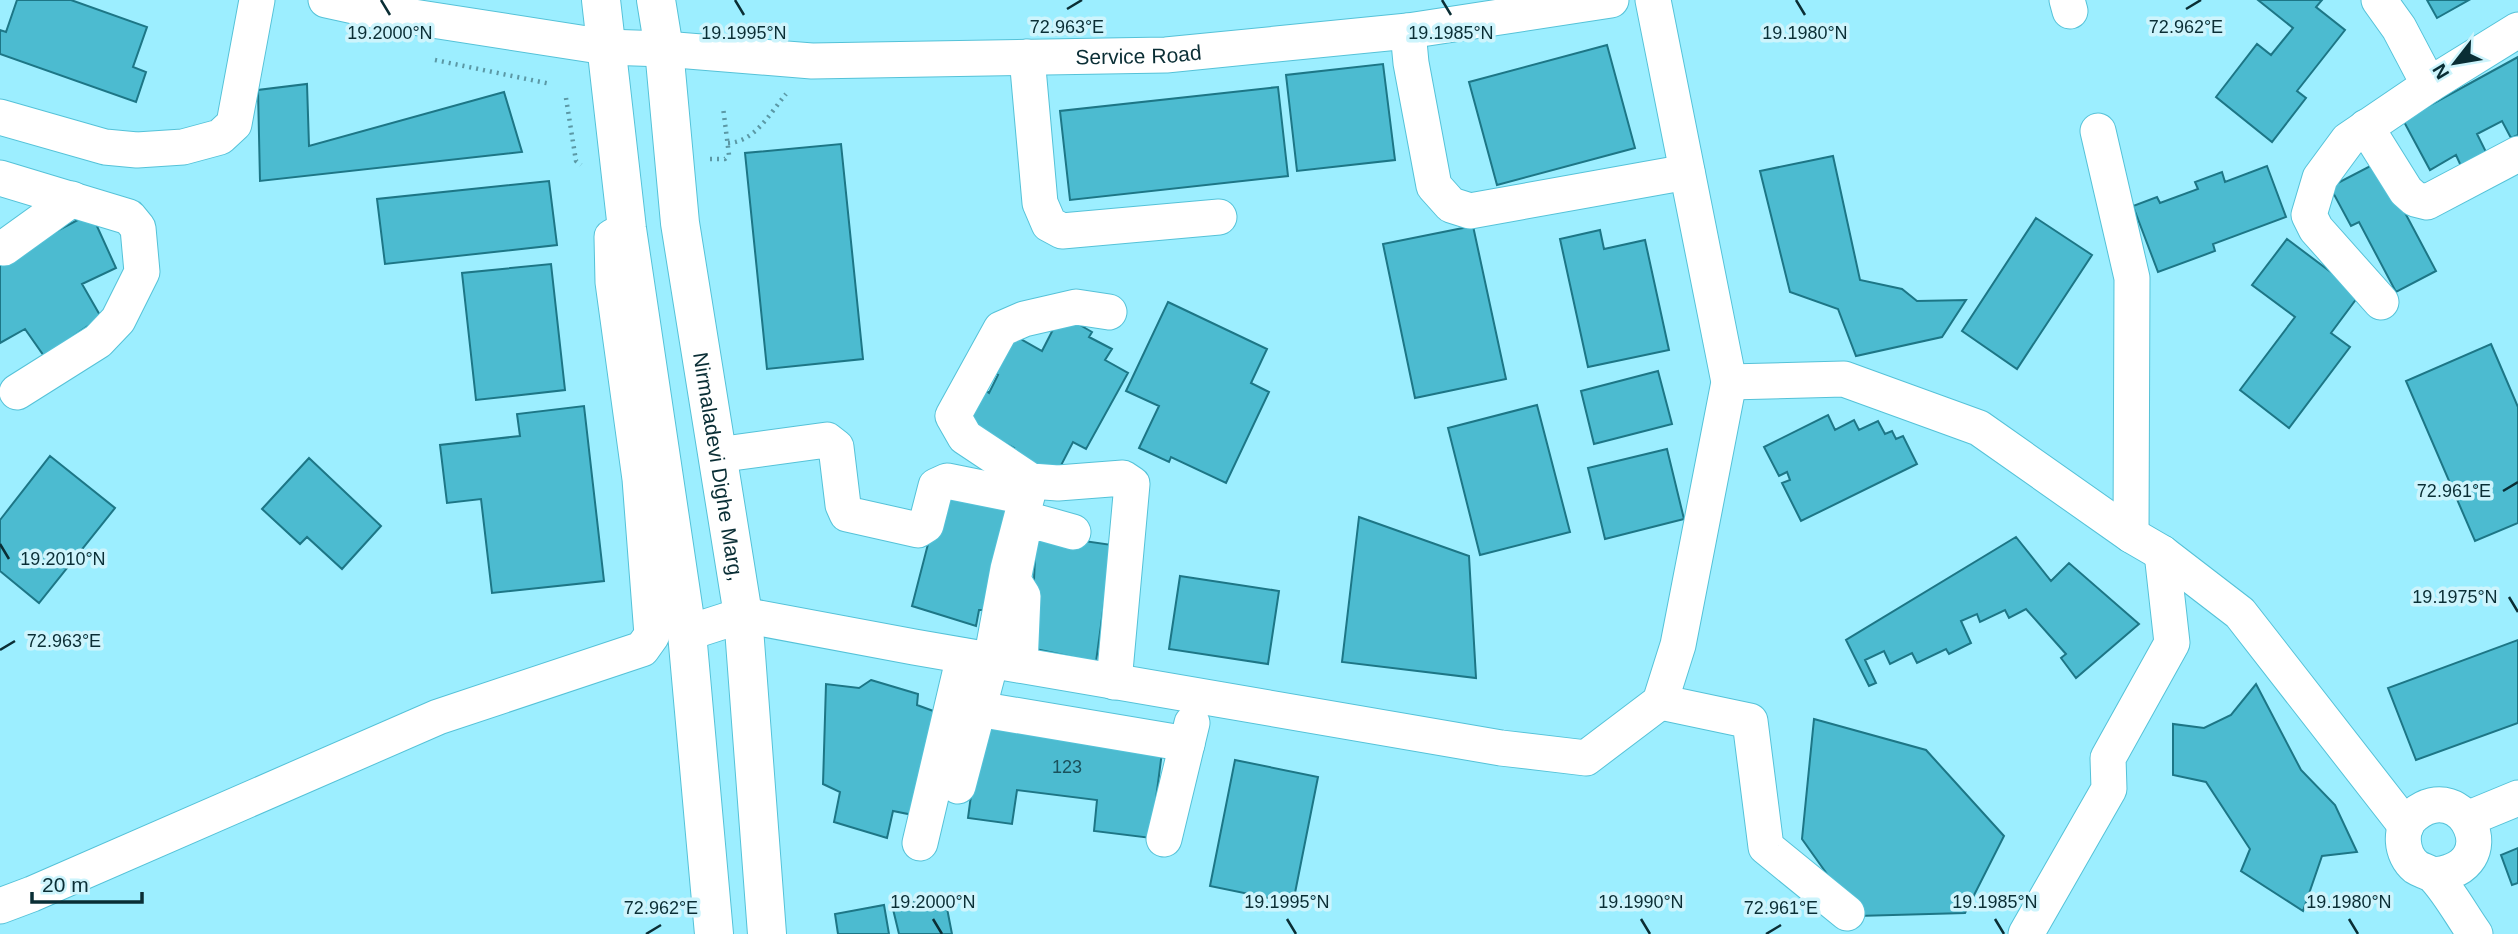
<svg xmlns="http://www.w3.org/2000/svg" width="2518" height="934" font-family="Helvetica,sans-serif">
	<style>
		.building { fill: #4cbbd0; stroke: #1d7686; stroke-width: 2 }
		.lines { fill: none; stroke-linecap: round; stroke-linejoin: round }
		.minor-casing { stroke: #55c2d8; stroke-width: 37 }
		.major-casing { stroke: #55c2d8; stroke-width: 40 }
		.path { stroke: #5b98a5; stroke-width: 4.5; stroke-dasharray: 2 5; stroke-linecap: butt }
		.minor { stroke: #fff; stroke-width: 35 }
		.major { stroke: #fff; stroke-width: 38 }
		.ticks { fill: none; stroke: #0a2e35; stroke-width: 2.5 }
		.labels { text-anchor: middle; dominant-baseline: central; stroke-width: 7; stroke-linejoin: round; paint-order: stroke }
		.number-label { font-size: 18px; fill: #1a515c }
		.street-label { font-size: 21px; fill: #0a2e35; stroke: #cdf4fc }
		.ticks-label { font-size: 18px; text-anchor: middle; fill: #0a2e35; stroke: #cdf4fc; stroke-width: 7; stroke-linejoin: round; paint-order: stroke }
	</style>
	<rect width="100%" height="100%" fill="#9ceeff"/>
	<path class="building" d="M17 0H71L147 27 133 67 146 72 136 102 0 54V30L6 32Z
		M2258 0H2322L2316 7 2345 30 2297 91 2306 98 2272 142 2216 97 2257 44 2271 55 2293 28Z
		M2427 0H2469L2437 18Z
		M1607 45 1635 148 1497 185 1469 82Z
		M2518 57V135L2511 138 2502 121 2477 134 2486 152 2461 166 2456 155 2430 170 2403 120Z
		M1383 64 1395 160 1297 171 1286 75Z
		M307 84 309 146 504 92 522 152 260 181 258 90Z
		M1278 87 1288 176 1070 200 1060 111Z
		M841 144 863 359 767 369 745 153Z
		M1833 156 1860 280 1902 289 1917 301 1966 300 1942 337 1856 356 1838 309 1790 292 1760 171Z
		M2378 162 2436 271 2396 292 2359 222 2351 226 2330 187Z
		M2267 166 2286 217 2213 244 2215 251 2158 272 2133 206 2157 197 2160 203 2198 189 2195 182 2222 172 2225 182Z
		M549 181 557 245 385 264 377 199Z
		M91 213 116 268 82 284 101 317 44 356 25 329 0 343V261Z
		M2036 218 2092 255 2017 369 1962 331Z
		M1473 226 1506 379 1415 398 1383 244Z
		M1600 230 1604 249 1645 240 1669 350 1588 367 1560 239Z
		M2287 239 2360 294 2331 333 2350 347 2289 428 2240 390 2295 317 2252 285Z
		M551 264 565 390 476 400 462 273Z
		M1168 302 1267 349 1251 383 1269 392 1226 483 1171 457 1169 462 1139 448 1159 406 1126 391Z
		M1061 314 1092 332 1089 337 1112 349 1105 360 1128 373 1086 449 1073 442 1053 481 1009 457 1014 448 962 420 985 390 989 393 998 375 988 369 1008 332 1042 351Z
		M2491 344 2518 407V523L2475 541 2406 381Z
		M1658 371 1672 424 1594 444 1581 391Z
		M1537 405 1570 532 1480 555 1448 428Z
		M584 406 604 581 492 593 481 499 447 503 440 445 520 436 517 414Z
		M1828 415 1835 430 1854 420 1859 430 1878 421 1885 434 1892 431 1896 439 1903 436 1917 464 1801 521 1782 483 1790 480 1787 472 1779 476 1764 447Z
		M1667 449 1684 519 1605 539 1588 468Z
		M50 456 115 508 39 603 0 571V520Z
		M309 458 381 526 342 569 307 537 300 544 262 509Z
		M943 486 1011 500 994 610H979L976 626 912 606Z
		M1359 517 1469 556 1476 678 1342 662Z
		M1036 534 1112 545 1096 662 1031 648Z
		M2016 537 2051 581 2069 563 2139 624 2076 678 2061 658 2066 654 2026 609 2009 618 2005 610 1980 622 1977 614 1961 621 1971 643 1949 654 1946 649 1917 663 1912 653 1890 664 1884 651 1865 660 1876 683 1869 686 1846 640Z
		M1180 576 1279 591 1268 664 1169 649Z
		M2518 640V723L2416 760 2388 688Z
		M871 680 918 694 917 705 936 712 913 815 893 811 887 838 834 822 840 792 823 784 826 684 859 688Z
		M2256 684 2301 770 2335 805 2357 852 2322 856 2303 911 2241 871 2250 849 2206 782 2173 775V724L2204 728 2231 715Z
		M1814 719 1926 750 2004 836 1965 913 1857 916 1802 839Z
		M981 720 1163 744 1151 838 1094 831 1097 800 1017 790 1012 824 968 818Z
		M1235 760 1318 777 1293 903 1210 886Z
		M2518 848V883L2512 885 2501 855Z
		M945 898 952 934H899L892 905Z
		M884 905 889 934H838L835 914Z"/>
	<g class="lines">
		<defs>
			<g id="minor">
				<path id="s1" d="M326 0 381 12 606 47 664 49 812 61 1166 55 1408 31 1611 0"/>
				<path d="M2067 0 2070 11"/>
				<path d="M2379 0 2399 28 2429 85"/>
				<path d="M1408 31 1411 63 1434 186 1451 205 1470 211 1687 172"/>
				<path d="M1027 57 1040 203 1049 224 1062 231 1219 217"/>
				<path d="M0 117 105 147 137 150 183 147 220 137 234 124 257 0"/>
				<path d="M2366 127 2406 191 2415 199 2427 202 2518 154"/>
				<path d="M2098 131 2132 278 2131 535"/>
				<path d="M0 178 129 217 138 228 142 272 118 320 98 341 17 392"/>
				<path d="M0 247 4 248 72 199"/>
				<path d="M2381 302 2316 229 2309 215 2320 178 2348 140 2429 85 2518 30"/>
				<path d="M1109 312 1076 307 1024 319 1001 329 953 416 965 437 1031 481 1058 483 1123 478 1132 484 1114 682"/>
				<path d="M1729 382 1844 379 1979 428 2131 535 2162 553 2240 613 2406 826"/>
				<path d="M717 455 827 440 836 447 843 505 847 514 918 530 926 525 936 486 947 481 1026 497"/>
				<path d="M687 633 743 615 914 647 1501 748 1586 758 1660 702 1678 645 1729 382 1653 0"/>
				<path d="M1020 665 1023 596 1013 580 1023 530 1037 522 1073 532"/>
				<path d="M1660 702 1750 721 1766 847 1847 913"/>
				<path d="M978 709 1187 744"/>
				<path d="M958 786 991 661 1008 569 1031 481"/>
				<path d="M2467 819 2518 798"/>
				<path d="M1164 839 1192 723"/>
				<path d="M920 843 964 656"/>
				<path d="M2433 875C2510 868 2463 774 2414 815 2398 828 2401 855 2416 867 2422 871 2430 872 2435 877 2450 893 2462 916 2475 934"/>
				<path d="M0 906 32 894 438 717 642 649 652 635 640 479 613 282 612 237 627 229"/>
				<path d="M2026 934 2109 789 2108 758 2172 643 2162 553"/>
			</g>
			<g id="major">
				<path d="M601 0 627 229 687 633 714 934"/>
				<path id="s2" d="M656 0 664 49 680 223 743 615 767 934"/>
			</g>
		</defs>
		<use href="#minor" class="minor-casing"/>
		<use href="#major" class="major-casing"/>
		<path class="path" d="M435 60 551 84
			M566 98 576 161 581 165
			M728 143C755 142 770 113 786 94
			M710 159H725L729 155 723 107"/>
		<use href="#minor" class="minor"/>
		<use href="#major" class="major"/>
	</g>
	<path class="ticks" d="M381 0 390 15M735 0 744 15M1442 0 1451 15M1796 0 1805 15M1067 9 1082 0M2186 9 2201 0M2503 491 2518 482M0 544 9 559M2509 597 2518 612M0 650 15 641M933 919 942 934M1287 919 1296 934M1641 919 1650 934M1995 919 2004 934M2349 919 2358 934M646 934 661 925M1766 934 1781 925"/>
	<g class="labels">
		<g class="number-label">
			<text x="1067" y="767">123</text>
		</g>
		<g class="street-label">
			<text stroke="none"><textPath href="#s1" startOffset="817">Service Road</textPath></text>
			<text stroke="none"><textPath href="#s2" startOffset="471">Nirmaladevi Dighe Marg,</textPath></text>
		</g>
	</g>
	<g class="ticks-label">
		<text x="2186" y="33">72.962°E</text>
		<text x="1067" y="33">72.963°E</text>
		<text x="390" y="39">19.2000°N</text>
		<text x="1805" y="39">19.1980°N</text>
		<text x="744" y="39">19.1995°N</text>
		<text x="1451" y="39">19.1985°N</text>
		<text x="2454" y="497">72.961°E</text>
		<text x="63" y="565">19.2010°N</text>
		<text x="2455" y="603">19.1975°N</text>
		<text x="64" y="647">72.963°E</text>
		<text x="933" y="908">19.2000°N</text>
		<text x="1287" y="908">19.1995°N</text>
		<text x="1641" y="908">19.1990°N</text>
		<text x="1995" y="908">19.1985°N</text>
		<text x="2349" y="908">19.1980°N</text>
		<text x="661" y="914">72.962°E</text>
		<text x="1781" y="914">72.961°E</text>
	</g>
	<g transform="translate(2455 63) rotate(239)" stroke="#cdf4fc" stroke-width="5" paint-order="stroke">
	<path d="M0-5L12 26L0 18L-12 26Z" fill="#0a2e35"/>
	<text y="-10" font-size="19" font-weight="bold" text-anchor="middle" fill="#0a2e35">N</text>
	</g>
	<path d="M32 892v10h110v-10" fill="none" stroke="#0a2e35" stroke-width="3.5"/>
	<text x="42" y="892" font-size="21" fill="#0a2e35" stroke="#cdf4fc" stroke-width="5" paint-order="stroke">20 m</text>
</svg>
